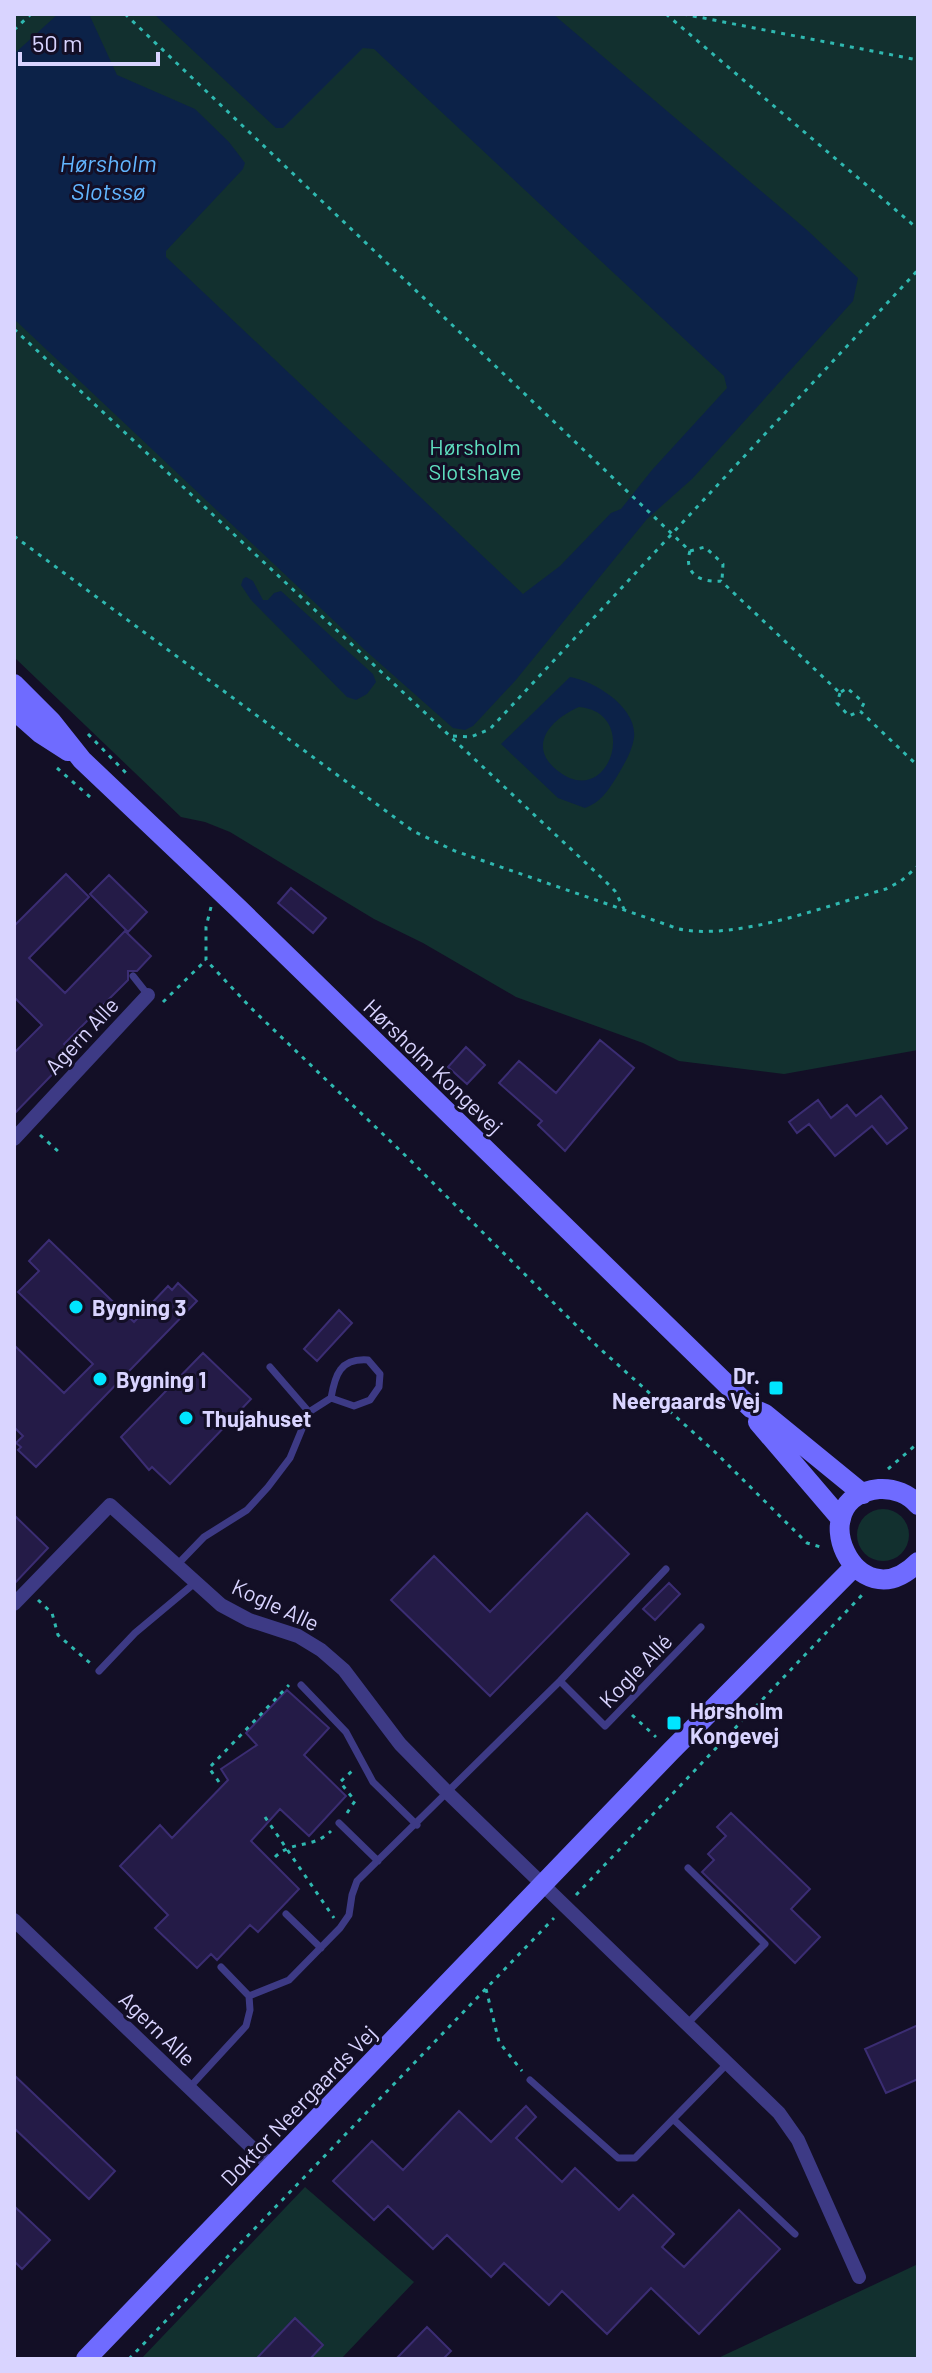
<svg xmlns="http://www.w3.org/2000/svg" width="932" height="2373" font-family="Barlow,sans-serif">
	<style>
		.green { fill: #12302f }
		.water { fill: #0c2248; fill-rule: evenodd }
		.building { fill: #241b47; stroke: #3b2d73; stroke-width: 2 }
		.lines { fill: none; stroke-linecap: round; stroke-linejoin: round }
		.path { stroke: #2fb8b0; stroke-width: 3; stroke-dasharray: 4 6; stroke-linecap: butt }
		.lane { stroke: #3d3a85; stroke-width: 7 }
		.street { stroke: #3d3a85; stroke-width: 14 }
		.secondary { stroke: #6f6bff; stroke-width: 20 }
		.poi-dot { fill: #00e5ff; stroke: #130f26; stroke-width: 3 }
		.labels { text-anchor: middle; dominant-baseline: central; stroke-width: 6; stroke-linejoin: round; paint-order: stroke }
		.park-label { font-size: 22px; fill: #5fe0c0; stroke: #130f26 }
		.street-label { font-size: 22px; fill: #d9d4ff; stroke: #130f26 }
		.poi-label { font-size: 22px; font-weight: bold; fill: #d9d4ff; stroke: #130f26; text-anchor: start }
		.water-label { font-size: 24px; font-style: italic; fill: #62b6ff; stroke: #130f26 }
	</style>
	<rect width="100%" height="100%" fill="#130f26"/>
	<path class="green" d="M14 14H918V1050L784 1074 679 1061 643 1043 516 997 423 943 374 919 230 832 205 822 181 817 14 657Z
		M857 1535a26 26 0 1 1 52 0a26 26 0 1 1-52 0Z
		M305 2187 414 2282 341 2359H141Z
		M918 2264V2359H716Z"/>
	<path class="water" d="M58 14H89L117 75 195 109 229 142 245 163 243 169 166 251V257L523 594 560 566 611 513 621 509 652 470 727 388 724 376 374 49 363 48 283 128H276L154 14H553L807 230 858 278 853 301 692 479 647 519 515 681 473 726 465 730 453 728 366 651 14 319V54Z
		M246 577 253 581 263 600H268L274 593 281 591 373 674 376 682 367 694 356 700 347 697 251 600 241 585 243 579Z
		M570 677C595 681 638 708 634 738 632 752 623 766 616 778 607 792 601 802 585 808L558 798 501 744ZM579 707C641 712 609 811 558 771 526 746 551 719 579 707Z"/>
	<path class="building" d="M66 874 89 897 29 958 65 993 125 931 151 956 137 971H128V980L64 1044 73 1053 14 1114V1053L42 1025 14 997V926Z
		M109 875 147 912 128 932 90 894Z
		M291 888 326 918 313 933 278 903Z
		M600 1040 634 1068 565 1151 538 1125 542 1121 499 1083 519 1061 556 1093Z
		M466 1047 485 1065 467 1084 448 1067Z
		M881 1096 907 1128 887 1144 872 1126 835 1156 809 1124 797 1133 789 1122 818 1100 831 1118 847 1105 856 1116Z
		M49 1240 134 1322 168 1286 172 1290 178 1283 197 1301 36 1467 18 1450 21 1447 16 1443 23 1436 14 1427V1345L64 1393 93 1364 18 1292 39 1271 29 1261Z
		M339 1310 352 1323 317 1361 304 1349Z
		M203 1353 251 1399 170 1484 152 1467 149 1470 121 1437Z
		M587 1513 629 1554 490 1696 391 1600 434 1556 490 1612Z
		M14 1515 48 1548 14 1584Z
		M669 1583 680 1594 655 1620 643 1609Z
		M287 1690 329 1728 304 1755 346 1796 309 1836 280 1809 251 1841 299 1889 258 1932 250 1925 217 1960 211 1954 197 1968 155 1928 168 1915 120 1866 160 1825 172 1838 228 1780 221 1769 257 1745 246 1733Z
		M731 1813 810 1889 791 1909 820 1937 795 1963 702 1872 714 1860 708 1854 726 1836 717 1827Z
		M918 2025V2079L886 2093 865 2049Z
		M14 2075 115 2171 89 2199 14 2128Z
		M526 2106 536 2117 516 2138 562 2182 575 2168 619 2210 633 2195 674 2234 662 2247 684 2267 739 2210 780 2249 699 2334 651 2288 607 2334 562 2291 549 2305 504 2263 491 2277 447 2235 433 2249 388 2206 374 2220 333 2181 372 2141 403 2170 459 2111 491 2142Z
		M14 2206 50 2240 22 2269 14 2261Z
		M295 2318 323 2345 310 2359H256Z
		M427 2327 451 2351 443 2359H396Z"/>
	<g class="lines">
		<path class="path" d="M125 14 690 551
			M666 14 918 229
			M683 14 918 60
			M14 30 31 14
			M14 329 603 879 615 891 624 909
			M14 536 413 831 455 851 679 929C738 941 828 905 886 889L901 881 918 866
			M690 551C683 574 701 583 721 581L840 693
			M690 551 705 547 723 564 722 580
			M841 692 847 688 864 703 860 711
			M840 693 837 703 849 716 860 711
			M860 711 918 766
			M88 734 127 774
			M453 736 471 737 490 729 918 270
			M57 768 90 797
			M211 907 206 927V960L251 1008 409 1159 597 1346 714 1451 807 1543 824 1548
			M163 1002 206 960
			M40 1135 59 1152
			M888 1469 918 1443
			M38 1600 52 1613 58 1635 90 1663
			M632 1715 656 1737
			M219 1782 209 1768 289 1685
			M347 1813 355 1801 340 1782 352 1771
			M265 1817 334 1918
			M275 1857C294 1839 311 1850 331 1831
			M576 1895 863 1594
			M486 1989 499 2042 522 2071
			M129 2359 554 1918"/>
		<path class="lane" d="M133 976 148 995
			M309 1412 331 1398 354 1406 370 1400 379 1387 380 1374 368 1360C340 1358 335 1375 331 1398
			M177 1565 204 1537 247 1510 268 1487 290 1458 309 1412 270 1367
			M99 1671 135 1633 196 1582
			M560 1681 605 1726 701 1627
			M301 1685 346 1732 373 1782 417 1825
			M339 1823 378 1861
			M286 1914 321 1948
			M249 1996 289 1980 340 1928 349 1915 352 1895 357 1881 560 1681 666 1569
			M688 2023 765 1944 688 1868
			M530 2080 618 2158H635L727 2064
			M189 2088 246 2026 250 2010 249 1996 221 1967
			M674 2120 795 2234"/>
		<path class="street" d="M14 1139 148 995
			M14 1604 110 1505 221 1605 249 1620 298 1636 321 1650 344 1670 400 1744 449 1794 779 2113 798 2140 859 2277
			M14 1920 272 2167"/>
		<path class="secondary" d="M14 684 51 721 82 760 238 908 751 1408 765 1414 863 1494
			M14 710 40 733 68 751
			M758 1422 841 1519
			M918 1505C909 1494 894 1488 879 1489 799 1497 856 1625 918 1562
			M86 2359 671 1751 854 1567"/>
	</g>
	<g class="poi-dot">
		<circle cx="76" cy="1307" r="8"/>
		<circle cx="100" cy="1379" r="8"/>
		<rect x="768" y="1380" width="16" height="16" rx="4"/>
		<circle cx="186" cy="1418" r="8"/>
		<rect x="666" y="1715" width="16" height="16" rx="4"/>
	</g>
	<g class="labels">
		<g class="park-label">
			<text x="475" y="446">Hørsholm<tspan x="475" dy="25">Slotshave</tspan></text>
		</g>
		<g class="street-label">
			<text transform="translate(81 1035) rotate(-47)">Agern Alle</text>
			<text transform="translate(434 1066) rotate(44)">Hørsholm Kongevej</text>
			<text transform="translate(276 1604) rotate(25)">Kogle Alle</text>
			<text transform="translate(635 1670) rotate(-46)">Kogle Allé</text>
			<text transform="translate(158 2028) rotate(44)">Agern Alle</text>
			<text transform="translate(298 2105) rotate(-46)">Doktor Neergaards Vej</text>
		</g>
		<g class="poi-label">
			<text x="92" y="1307">Bygning 3</text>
			<text x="760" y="1375" text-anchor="end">Dr.<tspan x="760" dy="25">Neergaards Vej</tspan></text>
			<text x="116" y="1379">Bygning 1</text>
			<text x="202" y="1418">Thujahuset</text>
			<text x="690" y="1710">Hørsholm<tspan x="690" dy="25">Kongevej</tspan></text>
		</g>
		<g class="water-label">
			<text x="108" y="162">Hørsholm<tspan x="108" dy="28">Slotssø</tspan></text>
		</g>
	</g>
	<rect width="932" height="2373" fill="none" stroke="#d9d4ff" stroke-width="32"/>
	<path d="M20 52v12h138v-12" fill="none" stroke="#d9d4ff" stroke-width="4"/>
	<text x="32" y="52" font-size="24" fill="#d9d4ff" stroke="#130f26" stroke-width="6" paint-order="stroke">50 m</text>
</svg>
